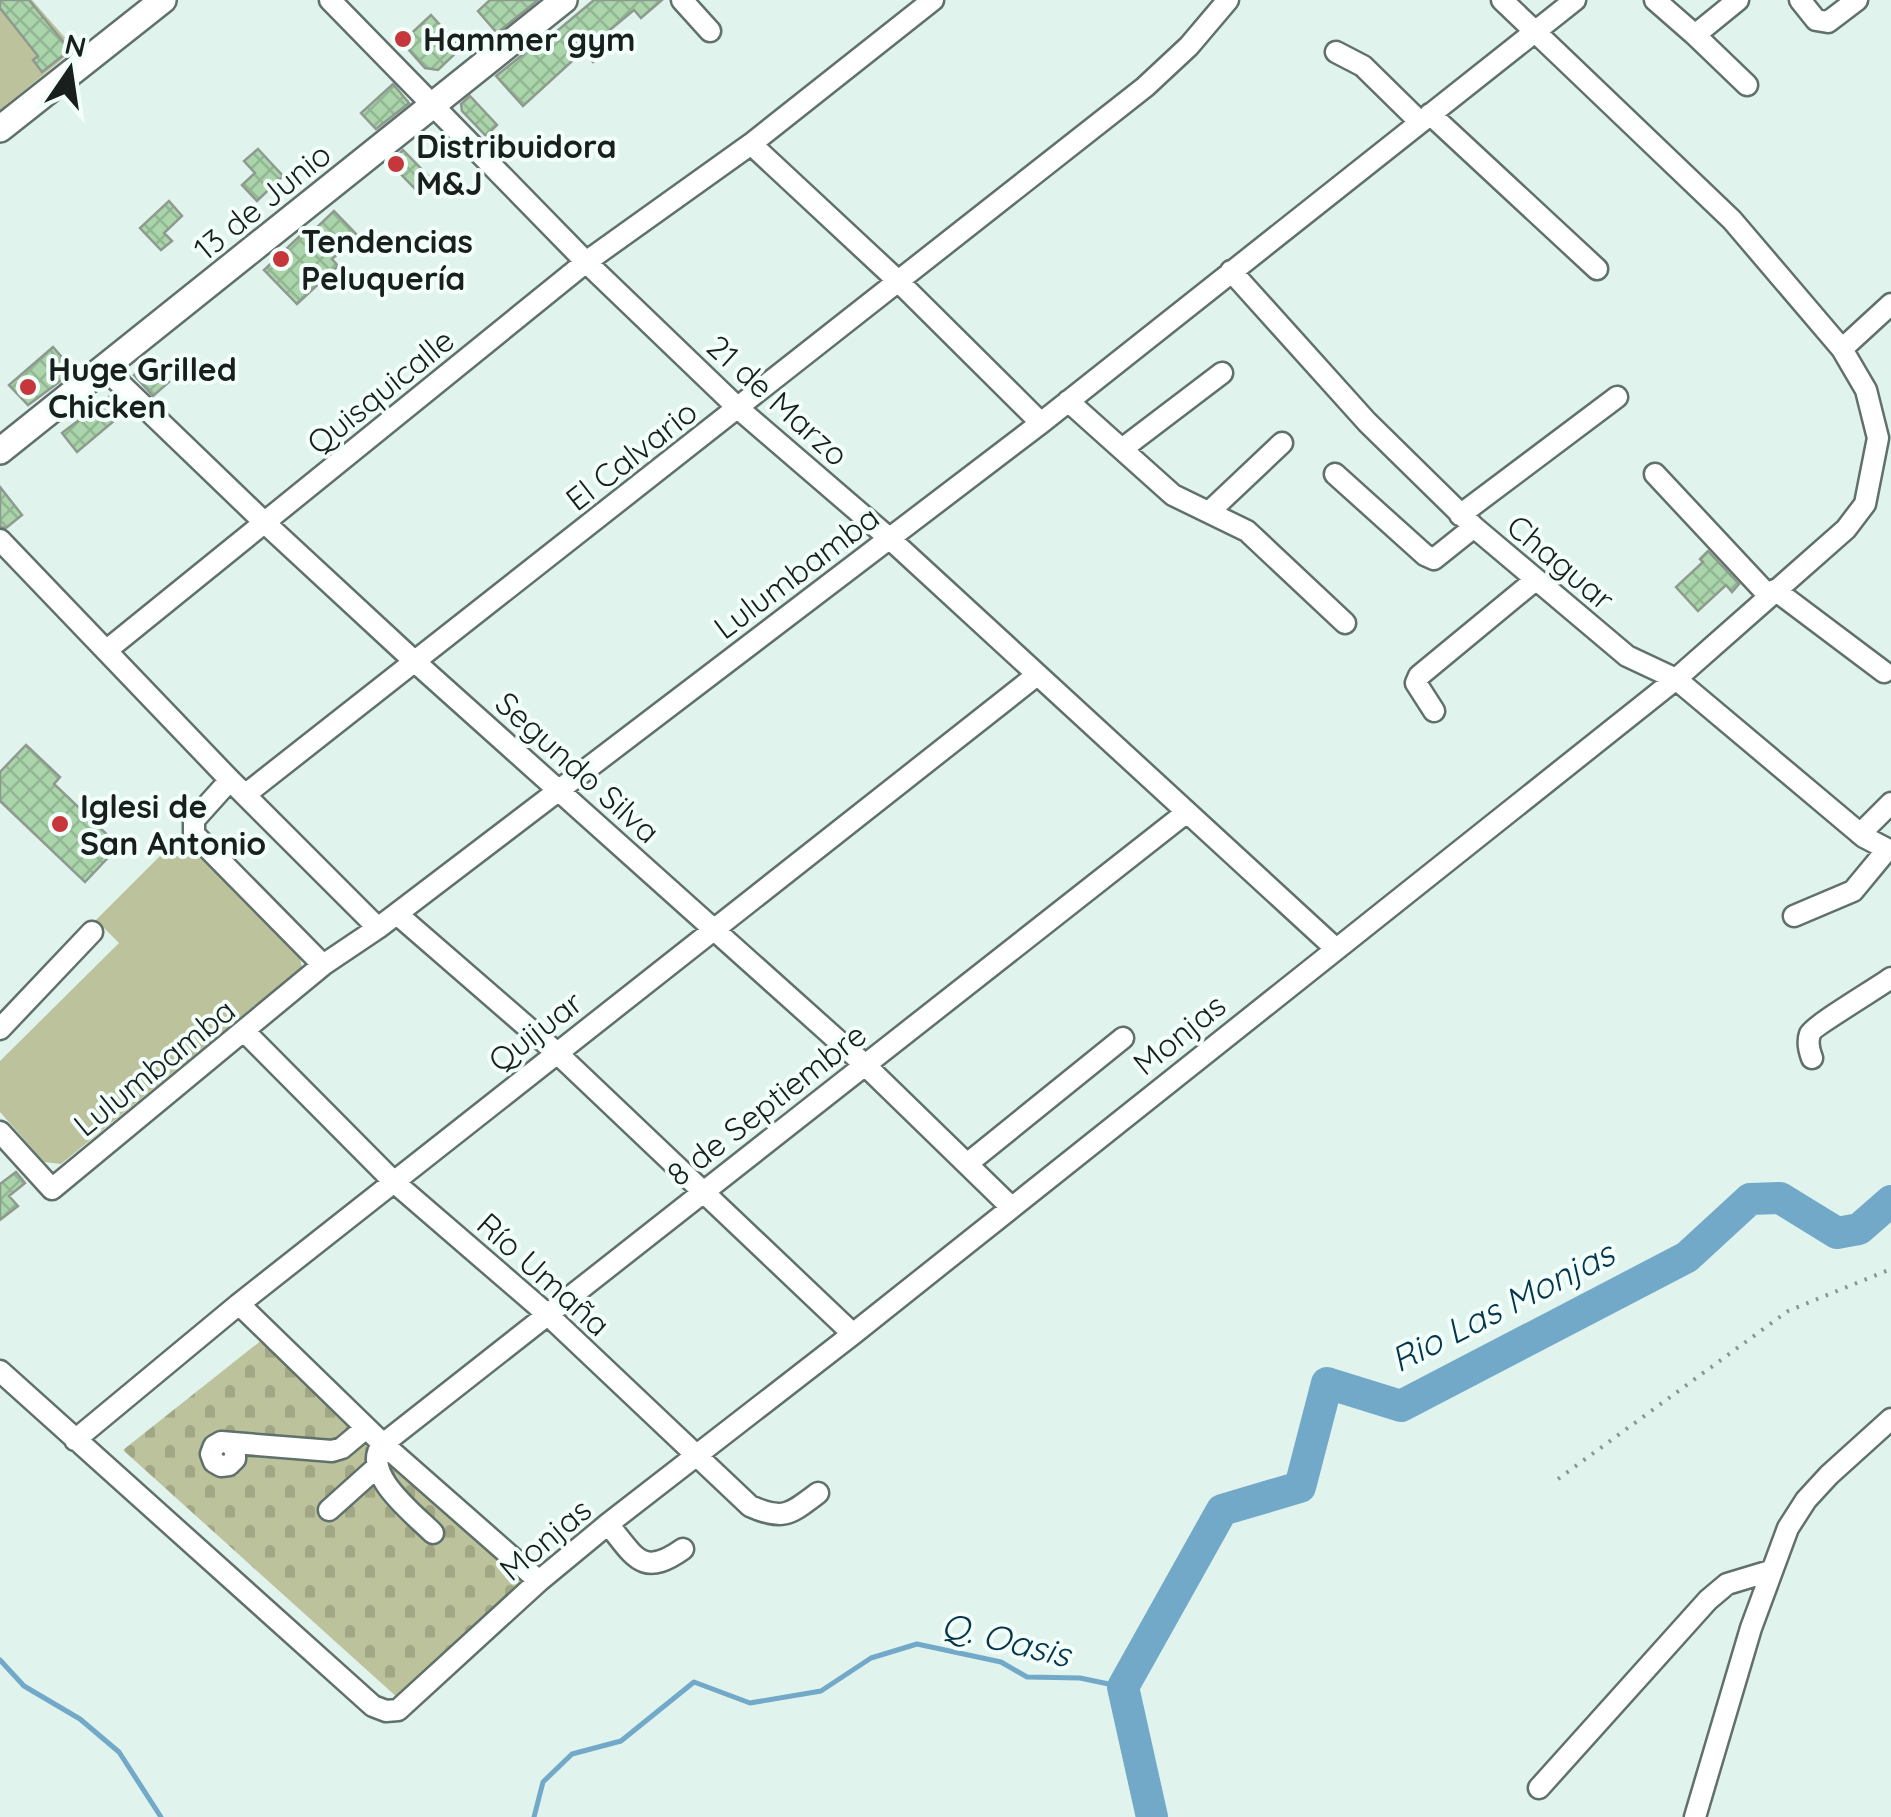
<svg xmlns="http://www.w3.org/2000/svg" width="1891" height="1817" font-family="Quicksand,sans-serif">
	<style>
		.green { fill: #bcc29b }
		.cemetery { fill: url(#cemetery-stones) }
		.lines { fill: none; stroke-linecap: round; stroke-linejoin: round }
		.stream { stroke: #72a8c8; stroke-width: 5 }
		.river { stroke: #72a8c8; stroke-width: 32 }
		.building { fill: url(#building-cross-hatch); stroke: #8f9a8f; stroke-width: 2.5 }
		.minor-casing { stroke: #60706b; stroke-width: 25 }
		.major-casing { stroke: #60706b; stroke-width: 30 }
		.path { stroke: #899692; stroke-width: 4; stroke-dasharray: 2.5 8; stroke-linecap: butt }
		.minor { stroke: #fff; stroke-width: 20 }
		.major { stroke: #fff; stroke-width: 25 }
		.poi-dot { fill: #c6373c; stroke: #f3fffb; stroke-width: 4 }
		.labels { text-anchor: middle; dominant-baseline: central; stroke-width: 8; stroke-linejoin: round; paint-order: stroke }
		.poi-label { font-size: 32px; font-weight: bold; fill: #181f1d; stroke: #f3fffb; text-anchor: start }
		.street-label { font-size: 32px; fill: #181f1d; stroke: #f3fffb }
		.water-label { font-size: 35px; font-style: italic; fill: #05344b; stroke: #f3fffb }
	</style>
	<defs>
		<pattern id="cemetery-stones" width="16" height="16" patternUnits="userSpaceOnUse" patternTransform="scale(2.5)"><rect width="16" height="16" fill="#bcc29b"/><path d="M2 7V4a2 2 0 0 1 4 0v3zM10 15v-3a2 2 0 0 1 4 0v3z" fill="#a1a685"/></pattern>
		<pattern id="building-cross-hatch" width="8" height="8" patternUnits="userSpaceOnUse" patternTransform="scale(2.5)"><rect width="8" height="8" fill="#aad5ab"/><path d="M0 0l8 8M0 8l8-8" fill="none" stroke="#92b693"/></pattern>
	</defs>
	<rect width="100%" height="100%" fill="#e0f3ed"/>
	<path class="green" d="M0 0H32L75 49 0 110Z
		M179 837 299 954 302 967 61 1164 44 1162 0 1112V1061L119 943 96 920Z"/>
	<path class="cemetery" d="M263 1339 539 1596 409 1708 123 1450Z"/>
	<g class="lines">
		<path class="stream" d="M0 1660 24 1686 80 1719 119 1752 161 1817
			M534 1817 543 1782 572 1754 621 1741 694 1682 750 1703 821 1691 871 1658 917 1644 1001 1662 1027 1677 1080 1678 1123 1687"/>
		<path class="river" d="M1152 1817 1123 1687 1222 1510 1300 1487 1327 1383 1401 1406 1687 1257 1750 1199 1780 1198 1837 1233 1859 1229 1891 1201"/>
	</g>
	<path class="building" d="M0 0H29L70 50 42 72 33 60 38 56 0 8Z
		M490 0H538L497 33 478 11Z
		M594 0H662L641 18 634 10 605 34 613 45 593 62 583 51 523 106 496 76 542 39 544 42Z
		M431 15 461 48 438 70 425 68 402 42Z
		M393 84 409 103 376 129 361 113Z
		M470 96 497 125 486 136 462 111 461 104Z
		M258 149 283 176 257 201 242 185 255 173 244 161Z
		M403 150 434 182 421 195 390 163Z
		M169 201 182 216 164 233 172 241 161 250 140 228Z
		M334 211 358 236 332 259 338 266 297 304 264 270 305 231 309 235Z
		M53 347 74 371 28 405 9 385Z
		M150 361 169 382 153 396 134 375Z
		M112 395 127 410 77 452 62 433Z
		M0 487 22 515 6 528 0 527Z
		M1708 551 1739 584 1732 592 1726 585 1698 611 1676 587 1703 562 1700 559Z
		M26 745 60 777 54 784 119 846 85 882 0 801V772Z
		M16 1172 25 1183 9 1196 18 1206 0 1220V1184Z"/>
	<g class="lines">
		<defs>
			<path id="minor" d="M330 0 586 262 739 409 889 538 1335 948
				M682 0 710 31
				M1655 0 1695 35 1738 0
				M1800 0 1816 20 1828 22 1857 0
				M1695 35 1747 85
				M1336 52 1363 66 1420 122
				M1430 114 1597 269
				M751 144 897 280 1041 423
				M1231 271 1367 422 1474 527 1627 656 1676 679 1864 837 1891 851
				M1842 349 1891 304
				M105 369 265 523 413 660 864 1064 1011 1207
				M1068 401 1173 495 1247 531 1345 623
				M1122 449 1222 373
				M1335 474 1425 555 1434 559 1474 527
				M1655 474 1769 596
				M1209 512 1282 443
				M1460 515 1617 397
				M0 540 230 780 378 928
				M1775 590 1884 672
				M107 650 586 262 751 144 933 0
				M1434 711 1416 683 1419 676 1534 581
				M230 780 194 820V834L323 965
				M246 794 1145 87 1189 46 1228 0
				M1860 834 1891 803
				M397 914 556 1052 853 1334
				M1794 916 1853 891 1887 850
				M0 1029 92 932
				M245 1032 394 1182 547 1314 750 1506C784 1521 790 1514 818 1493
				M1812 1058C1809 1050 1807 1042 1810 1034 1813 1026 1879 987 1891 978
				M0 1132 52 1189 323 965 378 928 1041 423 1575 0
				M967 1164 1123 1038
				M239 1304 383 1444 539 1581
				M0 1371 373 1706 386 1711 398 1710 539 1581 608 1524 853 1334 1676 679 1846 529 1865 504 1878 438 1866 390 1842 349 1732 220 1502 0
				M75 1440 239 1304 1037 675
				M230 1444 235 1450V1459L229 1465 221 1466 214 1462 211 1454 214 1446 221 1442 332 1451 342 1448 366 1428
				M329 1510 377 1467
				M608 1524C635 1557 642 1578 683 1549
				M433 1533C414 1514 359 1472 383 1444L1187 812
				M1539 1788 1708 1600 1727 1584 1770 1571
				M1695 1817 1751 1628 1788 1528 1806 1500 1829 1475 1891 1419"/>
			<path id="major" d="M0 129 163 0
				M0 451 564 0"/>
		</defs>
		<use href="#minor" class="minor-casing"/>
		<use href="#major" class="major-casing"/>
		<path class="path" d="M1558 1479 1788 1311 1891 1269"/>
		<use href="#minor" class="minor"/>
		<use href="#major" class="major"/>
	</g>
	<g class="poi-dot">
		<circle cx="403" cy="39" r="10"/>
		<circle cx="396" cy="164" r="10"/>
		<circle cx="281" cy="259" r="10"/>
		<circle cx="28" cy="387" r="10"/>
		<circle cx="60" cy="824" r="10"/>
	</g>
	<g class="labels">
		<g class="poi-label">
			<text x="423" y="39">Hammer gym</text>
			<text x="416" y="146">Distribuidora<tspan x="416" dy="37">M&amp;J</tspan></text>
			<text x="301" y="241">Tendencias<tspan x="301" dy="37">Peluquería</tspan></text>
			<text x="48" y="369">Huge Grilled<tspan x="48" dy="37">Chicken</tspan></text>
			<text x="80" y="806">Iglesi de<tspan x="80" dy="37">San Antonio</tspan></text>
		</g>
		<g class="street-label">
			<text transform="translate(262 201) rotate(-39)">13 de Junio</text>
			<text transform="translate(380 391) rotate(-39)">Quisquicalle</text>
			<text transform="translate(778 400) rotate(42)">21 de Marzo</text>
			<text transform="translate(631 455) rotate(-38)">El Calvario</text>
			<text transform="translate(1561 562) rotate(40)">Chaguar</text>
			<text transform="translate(796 572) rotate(-37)">Lulumbamba</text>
			<text transform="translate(578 767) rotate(42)">Segundo Silva</text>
			<text transform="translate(535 1031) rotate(-38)">Quijuar</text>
			<text transform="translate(1179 1034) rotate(-39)">Monjas</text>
			<text transform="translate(154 1067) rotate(-39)">Lulumbamba</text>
			<text transform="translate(766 1104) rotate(-38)">8 de Septiembre</text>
			<text transform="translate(544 1274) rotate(42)">Río Umaña</text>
			<text transform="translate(545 1539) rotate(-40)">Monjas</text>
		</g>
		<g class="water-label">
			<text transform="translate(1502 1306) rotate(-27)">Rio Las Monjas</text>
			<text transform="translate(1006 1639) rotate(14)">Q. Oasis</text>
		</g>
	</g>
	<g transform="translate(70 70) rotate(13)" stroke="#f3fffb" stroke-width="8" paint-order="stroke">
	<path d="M0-8L18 38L0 25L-18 38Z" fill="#181f1d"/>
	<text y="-15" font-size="28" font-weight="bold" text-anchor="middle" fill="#181f1d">N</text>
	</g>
</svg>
